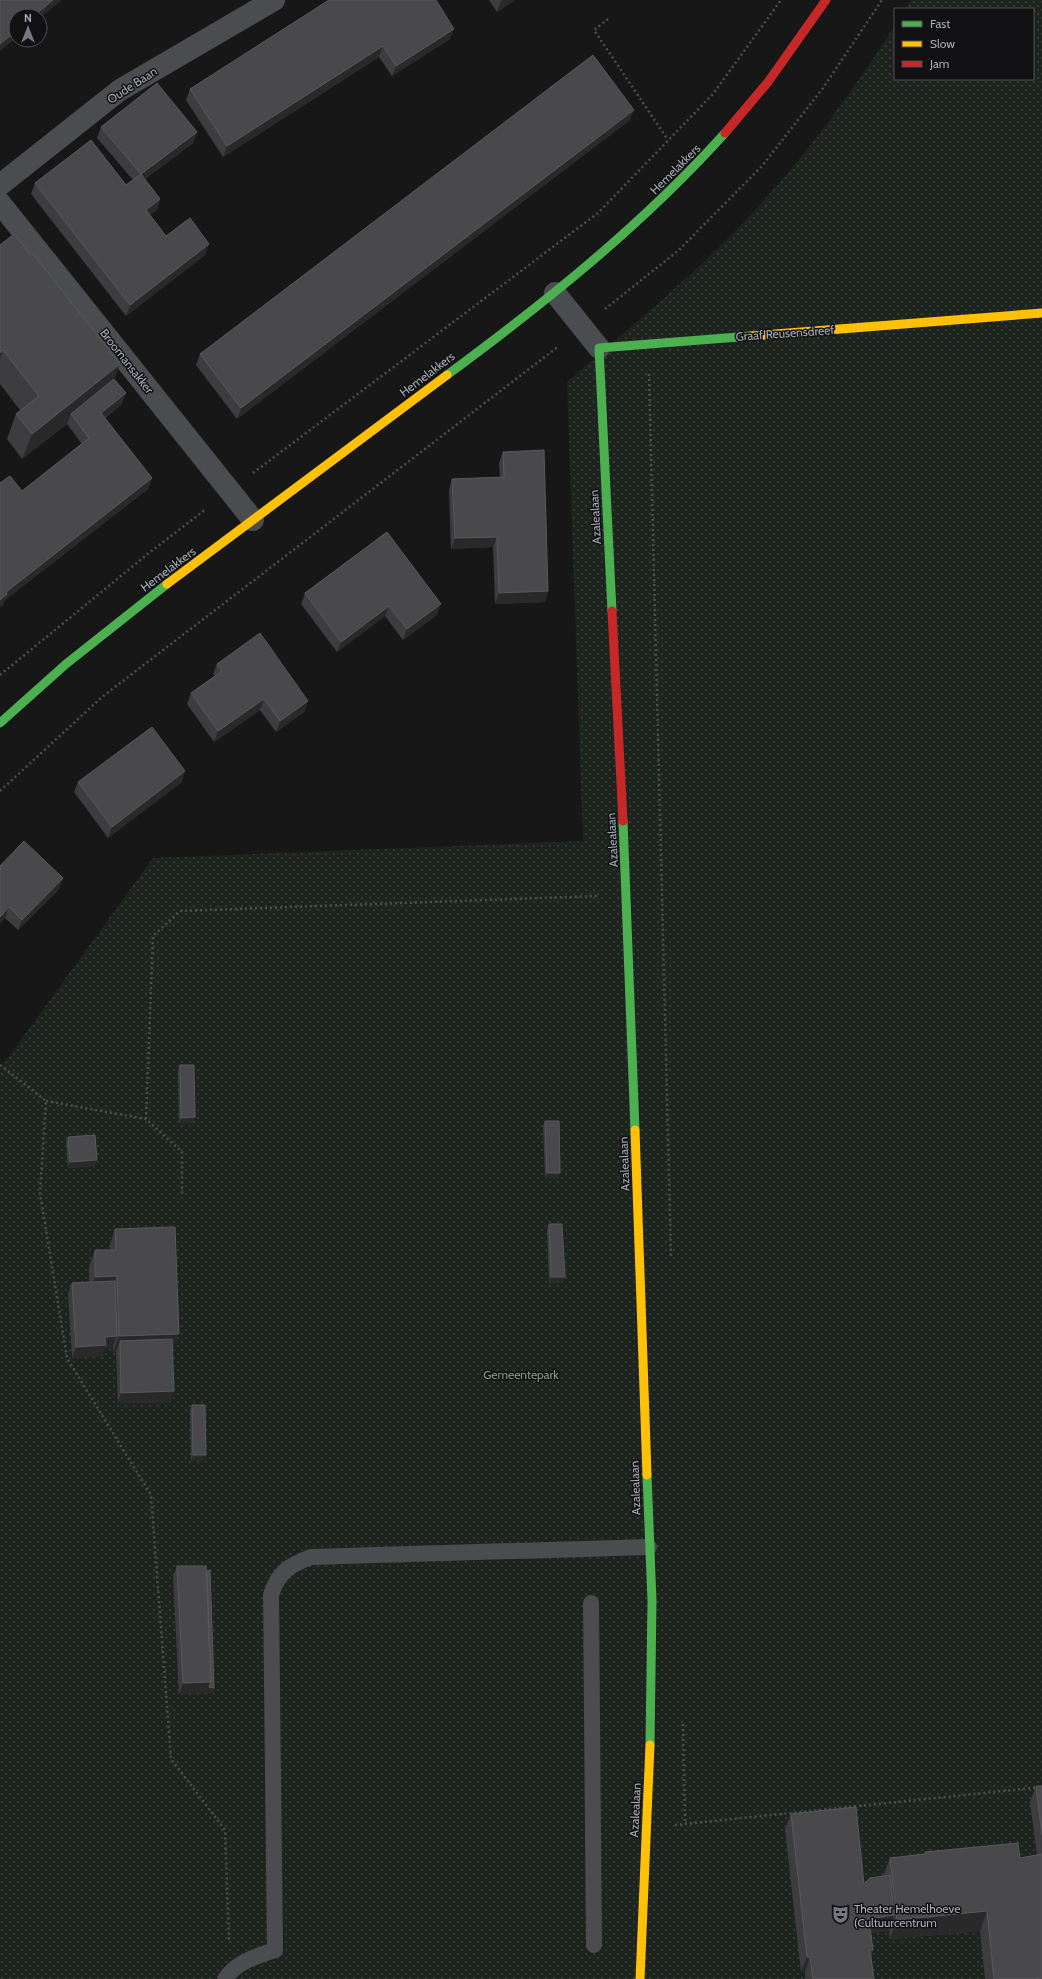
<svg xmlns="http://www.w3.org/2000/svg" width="1042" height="1979" font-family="Cabin,sans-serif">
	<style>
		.park { fill: url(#park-dots) }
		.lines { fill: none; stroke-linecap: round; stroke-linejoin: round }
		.path { stroke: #4d4e52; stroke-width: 2.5; stroke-dasharray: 2 3; stroke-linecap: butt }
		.lane { stroke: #4b4c50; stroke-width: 16 }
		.street { stroke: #4b4c50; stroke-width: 22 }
		.fast { stroke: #4caf50; stroke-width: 9 }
		.slow { stroke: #ffc107; stroke-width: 9 }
		.jam { stroke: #c62828; stroke-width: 9 }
		.wall { fill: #3d3d3f }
		.shaded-wall { fill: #29292a }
		.building { fill: #49494c; stroke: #58595d }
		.labels { text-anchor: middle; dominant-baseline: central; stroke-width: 3; stroke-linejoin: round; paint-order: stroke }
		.street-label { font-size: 12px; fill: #a8acb8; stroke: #111113 }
		.park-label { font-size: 12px; fill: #80a283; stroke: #111113 }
		.poi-label { font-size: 12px; fill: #a8acb8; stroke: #111113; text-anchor: start }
	</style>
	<defs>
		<pattern id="park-dots" width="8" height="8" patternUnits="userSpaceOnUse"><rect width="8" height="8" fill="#1d241e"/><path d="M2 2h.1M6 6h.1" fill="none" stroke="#3b413d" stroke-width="1.8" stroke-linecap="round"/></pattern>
	</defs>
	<rect width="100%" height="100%" fill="#171717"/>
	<path class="park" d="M910 0H1042V1979H0V1069L153 858 583 841 567 382C616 339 667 298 714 252 785 184 842 108 895 26V79H1033V9H905Z"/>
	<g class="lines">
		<path class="path" d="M608 19 594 30 668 140
			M605 309 679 250 762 166 823 88 882 0
			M649 374 671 1257
			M253 473 598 213 713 94 781 0
			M0 675 149 553 206 509
			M0 791 102 697 559 346
			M0 1065 46 1101 40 1193 67 1358 151 1495 171 1759 225 1830 229 1941
			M46 1101 146 1119 182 1152V1194
			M146 1119 153 936 180 911 598 896
			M683 1724 685 1824
			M675 1825 1042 1787"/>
		<path class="lane" d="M591 1603 594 1945
			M225 1979C236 1962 257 1956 275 1950L271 1595C278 1572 290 1565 311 1557L649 1547"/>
		<path class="street" d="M0 185 120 90 274 0
			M0 203 253 520
			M555 293 599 348"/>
		<path class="fast" d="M447 375C546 302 642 225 725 133
			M612 611 599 348 751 336
			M0 723 66 664 167 584
			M623 821 635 1130
			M647 1475 652 1601 650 1745"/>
		<path class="slow" d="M751 336 1042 313
			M167 584 447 375
			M635 1130 647 1475
			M640 1979 650 1745"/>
		<path class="jam" d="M725 133 768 82 826 0
			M612 611 623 821"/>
	</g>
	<path class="wall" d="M489 0H515L497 12Z
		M437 2 450 39 392 76 379 57 223 157 186 100 190 89Z
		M630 120 237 419 196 365 200 354Z
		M101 127 197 132 193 143 145 179 160 199 157 210 150 215 166 236 205 255 126 316 31 194 35 183 126 185 133 180 97 138Z
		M0 245 31 255 120 364 114 379 122 404 105 418 152 478 148 489 5 600 3 605 0 607V483L22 491 82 444 67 424 22 459 7 439 16 414 20 410 0 384Z
		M503 452 548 591 545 602 495 604 493 547 451 549 449 490 452 479 500 477 499 463Z
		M387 532 437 615 403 640 385 616 337 652 301 604 305 593Z
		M217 664 308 701 304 712 276 732 260 710 214 742 187 704 191 693 215 676 213 674Z
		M78 782H182L108 838 74 792Z
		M0 866 63 878 59 889 18 930 5 918Z
		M180 1065 193 1123H179L178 1071Z
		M545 1121 560 1173 558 1178H545L543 1127Z
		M68 1137 95 1166 68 1168 66 1142Z
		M549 1224 563 1282 549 1283 547 1230Z
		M115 1229 173 1349V1350L170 1402 118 1403 116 1352H113V1347L105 1348 102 1356 72 1358 68 1293 72 1283 89 1282V1266L95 1250H110V1245Z
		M192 1405 204 1461H191L190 1410Z
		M177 1566 214 1688 212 1693H207L179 1694 173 1577Z
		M1036 1786H1042V1979H985L980 1931 890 1939 889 1931 871 1933 873 1950 871 1956 874 1979H805V1972H801L785 1829 791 1814 864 1884 883 1876 890 1858 924 1854 925 1852 1020 1858 1037 1855 1030 1802Z"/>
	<path class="shaded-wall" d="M53 0H62L40 18V16H34Z
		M503 0H515L497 12 501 1Z
		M454 29 450 39 392 76 396 66Z
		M16 31V38L0 51V44Z
		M383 46 379 57 223 157 227 146Z
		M634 110 630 120 237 419 241 408Z
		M197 132 193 143 137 185 141 174Z
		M160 199 157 210 142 221 146 210Z
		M209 244 205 255 126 316 130 305Z
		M3 350 0 359V353Z
		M120 364 111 390 71 414 67 424 22 459 32 434Z
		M126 393 122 404 97 423 101 413Z
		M152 478 148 489 5 600 3 605 0 607V600L6 592Z
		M497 537 493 547 451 549 455 538Z
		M548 591 545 602 495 604 499 593Z
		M441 604 437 615 403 640 407 629Z
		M389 606 385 616 337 652 341 642Z
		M264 699 260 710 214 742 218 731Z
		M308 701 304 712 276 732 280 721Z
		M185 771 182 782 108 838 112 827Z
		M63 878 59 889 18 930 22 920Z
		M9 907 5 918 0 924V917Z
		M195 1117 193 1123H179L181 1118Z
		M97 1160 95 1166 68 1168 70 1162Z
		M547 1173H560L558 1178H545Z
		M117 1276 111 1291 90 1292 95 1277Z
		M551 1277H565L563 1282 549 1283Z
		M179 1334 173 1349 120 1352V1341L116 1352H113L119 1336Z
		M117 1336 113 1347 105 1348 102 1356 72 1358 76 1347 105 1337Z
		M174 1391 170 1402 118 1403 121 1393Z
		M193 1455H206L204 1461H191Z
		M211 1682 214 1688 212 1693H207L179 1694 183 1683Z
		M987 1911 980 1931 890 1939 897 1920Z
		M894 1915 889 1931 863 1934 869 1919Z
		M870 1950H873L867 1965Z
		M807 1957H810L805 1972H801Z"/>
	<path class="building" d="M0 0H53L34 16H16V31L0 44Z
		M329 0H436L454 29 396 66 383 46 227 146 190 89Z
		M593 55 634 110 241 408 200 354Z
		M157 83 197 132 141 174 101 127Z
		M91 140 126 185 141 174 160 199 146 210 166 236 190 218 209 244 130 305 35 183Z
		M14 234 31 255H34L120 364 32 434 16 414 39 396 3 350 0 353V245Z
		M114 379 126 393 101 413 152 478 6 592 7 594 0 600V483L10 476 22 491 89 438 71 414Z
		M544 450 548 591 499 593 497 537 455 538 452 479 504 477 503 452Z
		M387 532 441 604 407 629 389 606 341 642 305 593Z
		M260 633 308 701 280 721 264 699 218 731 191 693 222 671 217 664Z
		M152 727 185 771 112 827 78 782Z
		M24 841 63 878 22 920 9 907 0 917V866Z
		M180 1065H194L195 1117 181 1118Z
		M545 1121H559L560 1173H547Z
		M95 1135 97 1160 70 1162 68 1137Z
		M549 1224H562L565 1277H551Z
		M175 1227 179 1334 119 1336 117 1276 95 1277V1250H116L115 1229Z
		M115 1281 117 1336 105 1337 106 1345 76 1347 72 1283Z
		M172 1339 174 1391 121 1393 120 1341Z
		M192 1405H205L206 1455H193Z
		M177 1566H206L211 1682 183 1683Z
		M210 1570 214 1688 209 1687 211 1682 207 1571Z
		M1036 1786H1042V1835Z
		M856 1807 864 1884 870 1878 890 1875 894 1915 869 1919 873 1950H870L874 1979H813L810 1957H807L791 1814Z
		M1018 1843 1020 1858 1042 1854V1978L1032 1979H994L987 1911 897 1920 890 1858 925 1854V1852Z"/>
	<defs>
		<symbol id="theatre-bare" viewBox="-9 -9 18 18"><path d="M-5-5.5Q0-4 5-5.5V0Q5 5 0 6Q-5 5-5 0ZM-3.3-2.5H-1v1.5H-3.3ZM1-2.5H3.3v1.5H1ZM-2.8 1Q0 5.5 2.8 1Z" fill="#757880" stroke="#111113" stroke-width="2.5" paint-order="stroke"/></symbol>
	</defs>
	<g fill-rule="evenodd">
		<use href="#theatre-bare" x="828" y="1902" width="25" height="25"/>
	</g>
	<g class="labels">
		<g class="street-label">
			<text transform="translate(132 85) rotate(-33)">Oude Baan</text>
			<text transform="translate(675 169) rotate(-45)">Hemelakkers</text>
			<text transform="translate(785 333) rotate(-4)">Graaf Reusensdreef</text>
			<text transform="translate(127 361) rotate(52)">Broomansakker</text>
			<text transform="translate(427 374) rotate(-37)">Hemelakkers</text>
			<text transform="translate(595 517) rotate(-93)">Azalealaan</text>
			<text transform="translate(168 569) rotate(-37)">Hemelakkers</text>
			<text transform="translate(612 840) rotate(-93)">Azalealaan</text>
			<text transform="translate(624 1164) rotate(-92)">Azalealaan</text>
			<text transform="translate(635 1488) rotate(-92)">Azalealaan</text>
			<text transform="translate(635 1810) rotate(-87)">Azalealaan</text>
		</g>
		<g class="park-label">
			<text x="521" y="1374">Gemeentepark</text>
		</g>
		<g class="poi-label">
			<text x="854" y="1908">Theater Hemelhoeve<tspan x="854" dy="14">(Cultuurcentrum</tspan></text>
		</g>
	</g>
	<rect x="894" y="8" width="140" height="72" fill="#111113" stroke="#4d4f55"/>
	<rect x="902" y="21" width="20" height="6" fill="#4caf50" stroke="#4d4f55"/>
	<text x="930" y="28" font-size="12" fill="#a8acb8">Fast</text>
	<rect x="902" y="41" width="20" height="6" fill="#ffc107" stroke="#4d4f55"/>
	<text x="930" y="48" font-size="12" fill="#a8acb8">Slow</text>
	<rect x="902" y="61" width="20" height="6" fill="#c62828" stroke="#4d4f55"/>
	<text x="930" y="68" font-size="12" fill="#a8acb8">Jam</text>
	<g transform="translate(28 28)"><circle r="19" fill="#111113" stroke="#4d4f55"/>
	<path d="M0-3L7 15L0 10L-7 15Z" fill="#757880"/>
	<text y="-6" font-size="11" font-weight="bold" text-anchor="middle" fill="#a8acb8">N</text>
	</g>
</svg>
